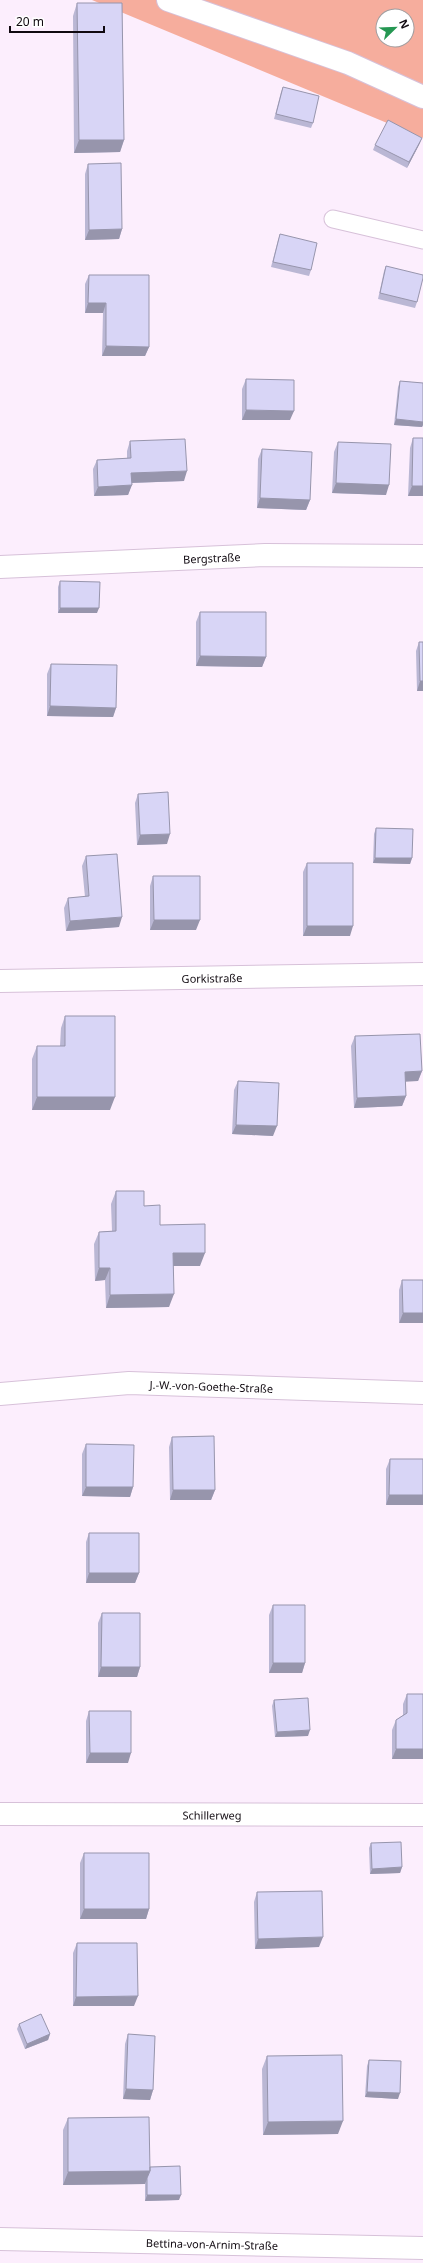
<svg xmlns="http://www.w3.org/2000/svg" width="423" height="2263" font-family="'Noto Sans',sans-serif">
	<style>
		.forest { fill: #f6ad9d; fill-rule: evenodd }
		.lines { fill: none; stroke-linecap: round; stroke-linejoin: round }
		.lane-casing { stroke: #d7c1d9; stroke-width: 19 }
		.street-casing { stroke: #d7c1d9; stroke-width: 24 }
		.lane { stroke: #fff; stroke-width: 17 }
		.street { stroke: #fff; stroke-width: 22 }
		.wall { fill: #bab7d4 }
		.shaded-wall { fill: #9795ac }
		.building { fill: #d8d5f6; stroke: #9795ac }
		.labels { text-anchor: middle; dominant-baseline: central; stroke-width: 3.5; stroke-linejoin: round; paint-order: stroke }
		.street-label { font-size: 11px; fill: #100910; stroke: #fff }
	</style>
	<rect width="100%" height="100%" fill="#fceefd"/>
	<path class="forest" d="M92 0H423V138ZM383 16H407V40H383Z"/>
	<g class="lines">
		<defs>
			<path id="lane" d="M333 219 423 240"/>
			<g id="street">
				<path d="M168 0 348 63 423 97"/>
				<path id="s1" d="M0 567 265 555 423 556"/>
				<path id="s2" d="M0 981 423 974"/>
				<path id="s3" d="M0 1394 129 1383 423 1393"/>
				<path id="s4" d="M0 1814 423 1815"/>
				<path id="s5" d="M0 2239 423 2248"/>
			</g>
		</defs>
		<use href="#lane" class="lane-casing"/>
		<use href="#street" class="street-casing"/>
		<use href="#lane" class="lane"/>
		<use href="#street" class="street"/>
	</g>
	<path class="wall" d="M77 3 124 140 120 152 74 153 73 16Z
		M283 87 313 123 311 128 274 119 281 92Z
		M420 143 407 168 373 150 375 145Z
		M88 164 122 229 119 239 85 240V174Z
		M280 234 311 270 309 276 271 267 278 240Z
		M386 266 417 302 415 308 378 299 384 271Z
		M89 275 149 347 145 356H102L103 313H85V284Z
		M246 379 290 420H242V389Z
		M400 381 423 383V425L422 427 394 425 398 387Z
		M413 438 423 496H408L410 448Z
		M130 441 184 481 132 483 128 495 94 496 93 469 97 460 127 458V451Z
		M338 442 386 495 332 493 334 452Z
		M262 449 310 500 306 510 257 508 258 459Z
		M60 581 97 613H58V587Z
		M200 612 266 657 262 667 196 666V622Z
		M419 642 423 691H417L416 651Z
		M51 664 116 708 113 717 47 716V674Z
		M138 794 167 844 137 845 135 803Z
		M376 828 412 858 410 864 373 863 374 834Z
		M86 856 119 927 66 931 64 908 68 898 85 897 82 866Z
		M307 863 350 936H303V872Z
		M153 876 196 930H150V886Z
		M65 1016 110 1110H32V1059L37 1046H60L61 1028Z
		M355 1036 422 1071 418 1081H405L406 1096 402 1106 354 1108 351 1046Z
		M238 1081 273 1136 232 1134 234 1090Z
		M116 1191 144 1206 160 1225 200 1266H173L169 1307 106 1308 105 1280 95 1281 94 1244 99 1232 112 1231 111 1204Z
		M402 1280H423L399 1323V1290Z
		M172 1437 215 1490 211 1500H170L169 1447Z
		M86 1444 133 1487 130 1497 82 1496V1454Z
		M390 1459H423L386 1505V1469Z
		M89 1533 139 1573 135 1583H86V1542Z
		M273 1605 305 1663 302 1673H269V1615Z
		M102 1613 140 1667 137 1677H98V1623Z
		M407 1694H423V1759H392V1730L396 1720 403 1715V1704Z
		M274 1700 308 1736 275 1737 272 1706Z
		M89 1711 128 1763H86V1721Z
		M371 1843 402 1867 400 1873 370 1874 369 1848Z
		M84 1853 149 1909 146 1919H80V1863Z
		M257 1892 319 1947 255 1949 254 1902Z
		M77 1943 134 2006H73V1953Z
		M19 2024 50 2034 48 2040 25 2049 17 2029Z
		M128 2034 153 2090 150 2100 123 2099 125 2044Z
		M267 2056 338 2134 263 2135 262 2069Z
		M369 2060 398 2099 365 2097 367 2066Z
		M68 2118 150 2167 179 2200 145 2201V2184L63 2185V2130Z"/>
	<path class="shaded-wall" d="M422 138 420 143 407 168 409 162Z
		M79 140H124L120 152 74 153Z
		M122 229 119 239 85 240 89 230Z
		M88 303H106L103 313H85Z
		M106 346 149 347 145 356H102Z
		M246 410 294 411 290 420H242Z
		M396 419 423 422V425L422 427 394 425Z
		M187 471 184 481 128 483 131 473Z
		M336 483 389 485 386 495 332 493Z
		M132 485 128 495 94 496 98 487Z
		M412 486H423V496H408Z
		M260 498 310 500 306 510 257 508Z
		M60 608H99L97 613H58Z
		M200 656 266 657 262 667 196 666Z
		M420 681H423V691H417Z
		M50 706 116 708 113 717 47 716Z
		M170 834 167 844 137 845 140 835Z
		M375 858H412L410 864 373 863Z
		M122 917 119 927 66 931 70 921Z
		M154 920H200L196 930H150Z
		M307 926H353L350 936H303Z
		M422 1071 418 1081 401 1082 405 1072Z
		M406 1096 402 1106 354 1108 357 1098Z
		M37 1097H115L110 1110H32Z
		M236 1125 277 1126 273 1136 232 1134Z
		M173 1253H205L200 1266H169Z
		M99 1268H110L105 1280 95 1281Z
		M174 1294 169 1307 106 1308 110 1295Z
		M403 1313H423V1323H399Z
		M86 1487H133L130 1497 82 1496Z
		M173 1490H215L211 1500H170Z
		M389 1495H423V1505H386Z
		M89 1573H139L135 1583H86Z
		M273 1663H305L302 1673H269Z
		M101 1667H140L137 1677H98Z
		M310 1730 308 1736 275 1737 277 1732Z
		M396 1749H423V1759H392Z
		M90 1753H131L128 1763H86Z
		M402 1867 400 1873 370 1874 372 1869Z
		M84 1909H149L146 1919H80Z
		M323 1937 319 1947 255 1949 258 1939Z
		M138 1996 134 2006H73L76 1997Z
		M50 2034 48 2040 25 2049 27 2044Z
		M126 2089 153 2090 150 2100 123 2099Z
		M367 2092 400 2093 398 2099 365 2097Z
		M343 2121 338 2134 263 2135 268 2122Z
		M150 2171 145 2184 63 2185 68 2172Z
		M147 2195H181L179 2200 145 2201Z"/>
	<path class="building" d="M77 3H122L124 140H79Z
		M283 87 319 96 313 123 276 114Z
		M388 120 422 138 409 162 375 145Z
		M121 163 122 229 89 230 88 164Z
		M280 234 317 243 311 270 273 262Z
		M386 266 423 275V278L417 302 380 293Z
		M89 275H149V347L106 346V303H88Z
		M246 379 294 380V411L246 410Z
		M400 381 423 383V422L396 419Z
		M413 438H423V486H412Z
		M185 439 187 471 131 473 132 485 98 487 97 460 131 458 130 441Z
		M338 442 391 444 389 485 336 483Z
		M262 449 312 452 310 500 260 498Z
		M60 581 100 582 99 608H60Z
		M200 612H266V657L200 656Z
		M419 642H423V681H420Z
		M51 664 117 665 116 708 50 706Z
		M168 792 170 834 140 835 138 794Z
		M376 828 413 829 412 858H375Z
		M117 854 122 917 70 921 68 898 89 896 86 856Z
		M307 863H353V926H307Z
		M153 876H200V920H154Z
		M65 1016H115V1097H37V1046H65Z
		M420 1034 422 1071 405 1072 406 1096 357 1098 355 1036Z
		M238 1081 279 1083 277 1126 236 1125Z
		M116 1191H144V1206L160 1205V1225L205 1224V1253H173L174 1294 110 1295V1268H99V1232L116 1231Z
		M402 1280H423V1313H403Z
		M214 1436 215 1490H173L172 1437Z
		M86 1444 134 1445 133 1487H86Z
		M390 1459H423V1495H389Z
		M89 1533H139V1573H89Z
		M273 1605H305V1663H273Z
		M102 1613H140V1667H101Z
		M407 1694H423V1749H396V1720L407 1713Z
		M308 1698 310 1730 277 1732 274 1700Z
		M89 1711H131V1753H90Z
		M401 1842 402 1867 372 1869 371 1843Z
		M84 1853H149V1909H84Z
		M322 1891 323 1937 258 1939 257 1892Z
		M77 1943H137L138 1996 76 1997Z
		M41 2014 50 2034 27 2044 19 2024Z
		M128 2034 155 2036 153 2090 126 2089Z
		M342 2055 343 2121 268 2122 267 2056Z
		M369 2060 401 2061 400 2093 367 2092Z
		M149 2117 150 2171 68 2172V2118Z
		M180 2166 181 2195H147V2178L150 2171V2167Z"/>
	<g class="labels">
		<g class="street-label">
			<text stroke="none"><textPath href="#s1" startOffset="212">Bergstraße</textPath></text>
			<text stroke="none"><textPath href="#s2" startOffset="212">Gorkistraße</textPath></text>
			<text stroke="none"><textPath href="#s3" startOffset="212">J.-W.-von-Goethe-Straße</textPath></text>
			<text stroke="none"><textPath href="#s4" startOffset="212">Schillerweg</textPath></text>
			<text stroke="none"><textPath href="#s5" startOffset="212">Bettina-von-Arnim-Straße</textPath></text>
		</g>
	</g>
	<g transform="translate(395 28) rotate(67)"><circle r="19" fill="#ffffff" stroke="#9f9d9f"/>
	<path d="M0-3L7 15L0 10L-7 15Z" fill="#259752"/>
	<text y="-6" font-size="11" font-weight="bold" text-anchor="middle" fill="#100910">N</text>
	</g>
	<path d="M10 26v6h94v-6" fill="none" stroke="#100910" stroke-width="2"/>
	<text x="16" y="26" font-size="12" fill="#100910" stroke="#ffffff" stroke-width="3" paint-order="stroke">20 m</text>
</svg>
